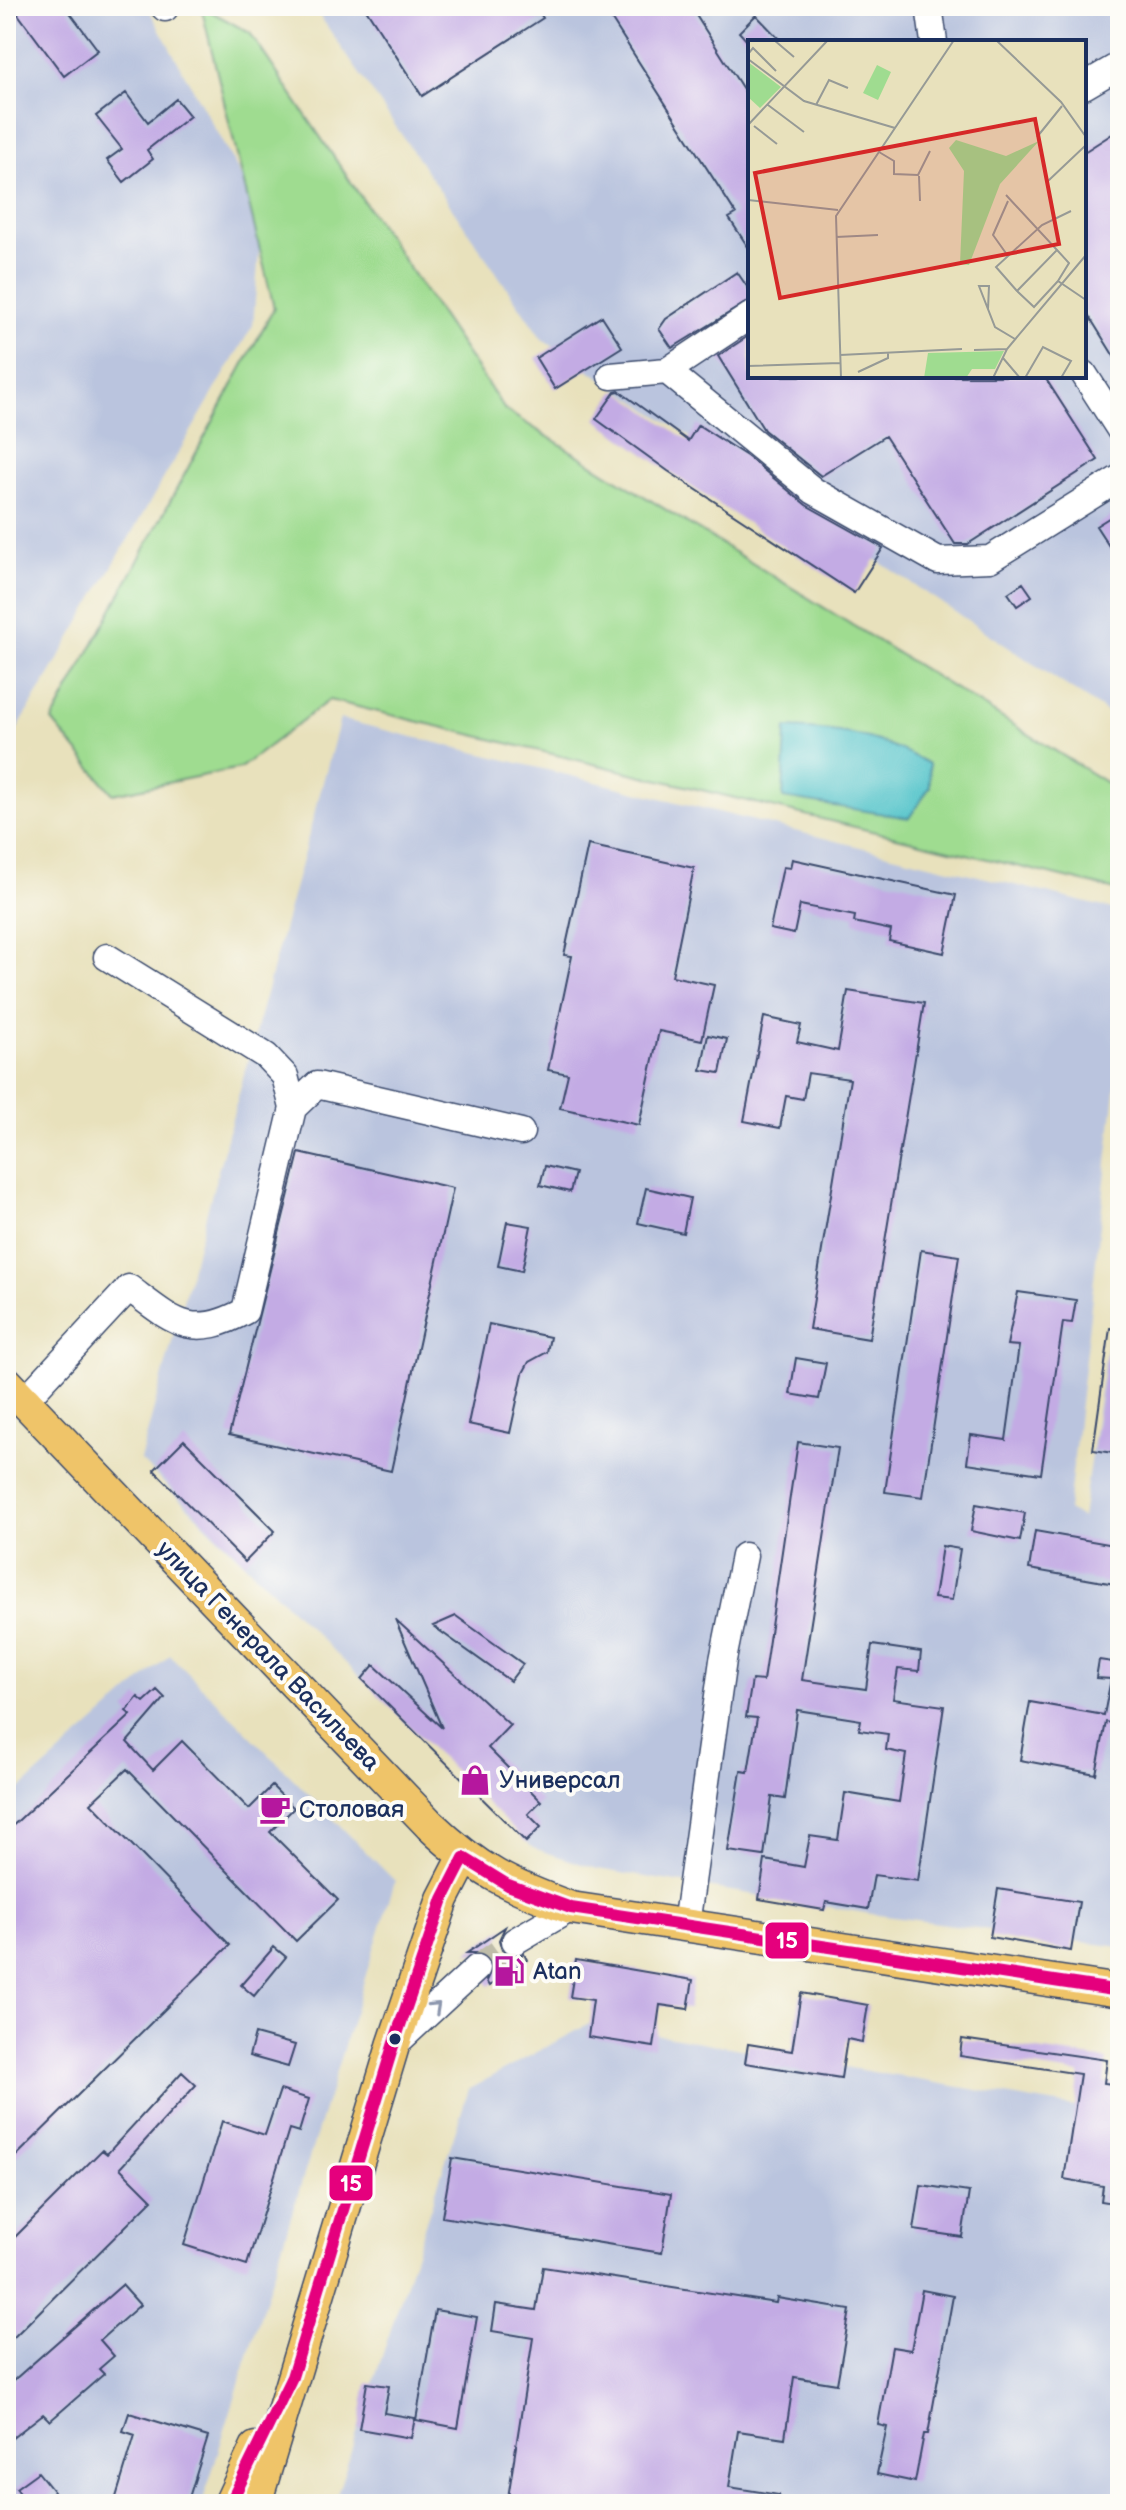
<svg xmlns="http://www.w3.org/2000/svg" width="1126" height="2510" font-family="'Balsamiq Sans',sans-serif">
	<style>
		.industrial { fill: #bac4de; fill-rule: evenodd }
		.green { fill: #9fdc90; stroke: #5d8677; stroke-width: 2 }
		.water { fill: #57c5cb; stroke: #397a94; stroke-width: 2 }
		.building { fill: #c3abe4 }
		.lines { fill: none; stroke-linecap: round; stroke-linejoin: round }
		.minor-tunnel { stroke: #bfbda9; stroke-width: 26; stroke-dasharray: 26 13; stroke-linecap: butt }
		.minor-casing { stroke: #3a4a6c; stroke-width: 29 }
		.major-casing { stroke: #3a4a6c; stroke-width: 35 }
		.minor { stroke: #fff; stroke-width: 26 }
		.major { stroke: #efc469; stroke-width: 32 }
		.bus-1-casing { stroke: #fdfcf7; stroke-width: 18 }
		.bus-1 { stroke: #e5007d; stroke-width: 12 }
		.oneway { stroke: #8d97ae }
		.bus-dot { fill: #1b2f5e; stroke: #fdfcf7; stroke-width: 3 }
		.labels { text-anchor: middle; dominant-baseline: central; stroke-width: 8; stroke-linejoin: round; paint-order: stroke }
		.street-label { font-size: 24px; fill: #1b2f5e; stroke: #fdfcf7 }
		.poi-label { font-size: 24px; fill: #1b2f5e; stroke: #fdfcf7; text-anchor: start }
		.inset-road { fill: none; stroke: #969a96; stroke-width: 2 }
		.view { fill: #d62828; fill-opacity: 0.15; stroke: #d62828; stroke-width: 4 }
		.inset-edge { fill: none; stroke: #1b2f5e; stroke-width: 4 }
		.line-badge { stroke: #fdfcf7; stroke-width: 3 }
		.badge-label { font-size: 22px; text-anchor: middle; font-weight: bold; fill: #fff }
	</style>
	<rect width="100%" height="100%" fill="#fdfcf7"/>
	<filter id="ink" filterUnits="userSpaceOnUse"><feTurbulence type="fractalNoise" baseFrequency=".0125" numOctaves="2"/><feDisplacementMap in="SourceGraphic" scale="16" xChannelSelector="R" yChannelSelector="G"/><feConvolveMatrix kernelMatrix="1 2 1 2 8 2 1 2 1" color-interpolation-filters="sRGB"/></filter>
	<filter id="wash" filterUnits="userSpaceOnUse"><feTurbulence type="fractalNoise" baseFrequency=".006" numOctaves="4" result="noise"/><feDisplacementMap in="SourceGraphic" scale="32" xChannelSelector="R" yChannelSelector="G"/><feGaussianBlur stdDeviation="1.8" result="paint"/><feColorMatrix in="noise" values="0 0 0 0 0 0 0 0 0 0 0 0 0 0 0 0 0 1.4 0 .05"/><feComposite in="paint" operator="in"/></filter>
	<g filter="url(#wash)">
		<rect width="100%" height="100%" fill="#e8e1bc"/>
		<path class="industrial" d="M6 6H147L262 214 253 325 6 749Z
			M313 6H1120V721L542 339ZM750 42H1084V376H750Z
			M340 719 1120 911V1047L1068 1510 1082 1518 1120 1252V1947L878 1915 597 1869 533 1848 140 1460Z
			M170 1655 395 1881 202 2504H6V1802Z
			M591 2023 1120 2115V2504H334L469 2089Z"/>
		<path class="green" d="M201 6 250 33 505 410 1120 791V891L329 700 240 768 113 794 52 721 274 308Z"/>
		<path class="water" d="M786 728C845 730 877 735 929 764L930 787 909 818 783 798Z"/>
		<g id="blocks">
			<path class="building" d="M12 6H65L98 50 64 76Z
				M364 6H535L543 18 422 96Z
				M603 6H690L750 100V250L729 218 736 214Z
				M756 15 782 42H748L739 32Z
				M126 93 148 122 176 99 190 116 147 150 153 159 124 182 107 160 122 149 96 116Z
				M1120 129V366L1084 308V152Z
				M737 272 750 291V300L672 348 659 329 666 319Z
				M602 316 622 347 555 389 536 358Z
				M750 335V376H1044L1098 460 968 544H955L885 436 821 476 764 430 718 356Z
				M619 391 688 441 698 425 748 457 806 505 883 548 854 593 668 471 596 419 615 392Z
				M1120 511V563L1096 526Z
				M1023 583 1032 596 1017 606 1008 593Z
				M588 845 694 868 672 976 714 985 702 1040 659 1031 639 1125 560 1108 568 1074 548 1070 572 956 564 955Z
				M792 859 956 895 944 953 889 941 891 930 854 922 855 916 800 905 794 934 770 929 783 867 790 868Z
				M848 991 924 1003 869 1339 809 1329 850 1079 808 1073 803 1099 786 1096 780 1128 744 1121 764 1017 801 1025 797 1042 838 1051Z
				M708 1035 727 1039 720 1073 701 1070Z
				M299 1153 453 1188 391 1471 229 1435Z
				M545 1166 575 1173 570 1192 540 1185Z
				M646 1188 690 1198 683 1233 638 1223Z
				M507 1222 531 1226 522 1271 498 1266Z
				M921 1250 959 1256 923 1497 885 1492Z
				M1018 1292 1076 1300 1072 1323 1063 1322 1041 1474 967 1463 971 1435 1006 1440 1019 1346 1007 1345Z
				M489 1324 550 1337 547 1352 529 1362 523 1373 510 1433 468 1424Z
				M1110 1328 1120 1329V1454L1093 1450Z
				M796 1358 826 1363 819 1399 790 1394Z
				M184 1440 275 1531 245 1562 154 1470Z
				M798 1442 838 1448 802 1680 866 1689 872 1645 921 1652 919 1671 898 1669 893 1699 944 1706 918 1881 874 1875 868 1909 826 1902 824 1910 759 1899 765 1860 804 1867 810 1836 838 1840 845 1793 899 1802 906 1754 886 1750 888 1734 859 1730 861 1720 797 1710 785 1799 772 1797 764 1856 728 1851 741 1771 748 1772 757 1718 746 1717 752 1680 763 1681Z
				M976 1504 1025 1513 1020 1541 971 1531Z
				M1035 1531 1120 1546 1115 1584 1029 1569Z
				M942 1546 960 1549 952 1600 934 1598Z
				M456 1616 523 1664 510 1681 433 1626Z
				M395 1619 510 1725 488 1748 541 1801 528 1814 541 1827 526 1842 362 1679 374 1665 442 1728Z
				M1099 1660 1120 1663V1724L1106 1722 1096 1774 1020 1760 1030 1702 1104 1715 1111 1679 1096 1678Z
				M157 1690 165 1698 127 1742 153 1770 182 1741 249 1809 272 1786 294 1808 270 1832 338 1900 296 1941 127 1769 91 1803 230 1945 6 2166V1832L131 1715 126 1711 138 1697 144 1702Z
				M998 1889 1079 1902 1071 1951 990 1937Z
				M505 1927 499 1940 502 1950 514 1957 524 1954 527 1960 489 1986 486 1981 493 1965 489 1958 481 1953H467Z
				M274 1947 286 1957 254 1996 241 1985Z
				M576 1960 693 1980 688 2009 660 2005 654 2047 588 2037 593 2000 570 1997Z
				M801 1993 868 2005 862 2042 847 2039 841 2078 745 2063 748 2044 792 2051Z
				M255 2034 295 2045 288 2067 249 2056Z
				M962 2039 1107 2060 1104 2083 1120 2085V2204L1101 2201 1103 2186 1064 2179 1080 2074 960 2056Z
				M182 2072 196 2085 120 2168 152 2200 6 2345V2246L102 2150 107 2154Z
				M280 2090 309 2099 299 2132 289 2129 247 2265 184 2245 222 2121 265 2135Z
				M452 2158 671 2194 662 2253 442 2217Z
				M921 2185 969 2192 962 2237 914 2230Z
				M543 2267 776 2303 777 2298 850 2310 837 2384 794 2377 785 2438 738 2431 729 2487 779 2495V2504H507L533 2338 492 2331 496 2304 536 2310Z
				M122 2285 140 2305 100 2340 114 2356 99 2369 104 2374 50 2421 43 2414 6 2443V2387Z
				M922 2290 953 2296 928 2434H924L915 2482 877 2474 887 2427 878 2425 892 2347 911 2350Z
				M435 2310 477 2317 458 2428 416 2420Z
				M367 2383 389 2386 384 2413 415 2418 411 2438 359 2429Z
				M129 2413 208 2437 187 2504H114L135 2435 123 2431Z
				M38 2472 54 2492 38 2504H28L16 2488Z"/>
		</g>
	</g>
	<g filter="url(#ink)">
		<use href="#blocks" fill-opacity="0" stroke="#3a4a6c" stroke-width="2"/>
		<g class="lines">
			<path class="minor-tunnel" d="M477 1968 515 1941"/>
			<defs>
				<path id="minor" d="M163 6 165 8
					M929 6 934 42
					M1084 86 1120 65
					M667 371 814 491 938 561 990 559 1120 478
					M1084 374 1120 430
					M611 376 667 371 750 316
					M293 1108 317 1085 521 1132
					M24 1401 129 1288C173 1321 191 1341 245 1311L293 1108 285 1076 266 1056 107 957
					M686 1925 723 1660 744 1556
					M515 1941 571 1908
					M393 2046 477 1968"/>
				<path id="major" d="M6 1382 430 1825C478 1871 510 1886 571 1908L1120 1991
					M230 2504 256 2448
					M255 2504 393 2046 443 1899 464 1858"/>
			</defs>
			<use href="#minor" class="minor-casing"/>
			<use href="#major" class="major-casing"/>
			<use href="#minor" class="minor"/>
			<use href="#major" class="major"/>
			<defs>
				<path id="bus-1" d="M464 1858 508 1885 571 1908 1120 1991
					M230 2504 292 2377 393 2046 443 1899 464 1858"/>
			</defs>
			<use href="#bus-1" class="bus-1-casing"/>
			<use href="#bus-1" class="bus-1"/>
		</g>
		<defs><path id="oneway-chevron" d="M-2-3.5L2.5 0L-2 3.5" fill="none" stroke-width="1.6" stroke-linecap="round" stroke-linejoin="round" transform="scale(2)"/></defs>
		<use class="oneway" href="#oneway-chevron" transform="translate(435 2007) rotate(-43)"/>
	</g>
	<defs>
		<symbol id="shop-bare" viewBox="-9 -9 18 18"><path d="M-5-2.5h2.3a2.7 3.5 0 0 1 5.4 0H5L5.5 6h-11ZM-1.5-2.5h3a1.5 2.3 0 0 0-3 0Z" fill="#b5179e" stroke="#fdfcf7" stroke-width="2.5" paint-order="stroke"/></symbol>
		<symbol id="cafe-bare" viewBox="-9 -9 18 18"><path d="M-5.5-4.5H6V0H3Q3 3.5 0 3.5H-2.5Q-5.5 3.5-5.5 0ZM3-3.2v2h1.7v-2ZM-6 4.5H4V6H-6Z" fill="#b5179e" stroke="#fdfcf7" stroke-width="2.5" paint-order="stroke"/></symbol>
		<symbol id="fuel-bare" viewBox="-9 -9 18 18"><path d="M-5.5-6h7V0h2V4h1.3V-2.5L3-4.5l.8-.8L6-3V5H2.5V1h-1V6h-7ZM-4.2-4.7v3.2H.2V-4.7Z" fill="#b5179e" stroke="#fdfcf7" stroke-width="2.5" paint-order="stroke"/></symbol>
	</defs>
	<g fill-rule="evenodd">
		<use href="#shop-bare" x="453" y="1758" width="44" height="44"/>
		<use href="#cafe-bare" x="253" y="1787" width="44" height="44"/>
		<use href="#fuel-bare" x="487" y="1949" width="44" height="44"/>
	</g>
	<circle class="bus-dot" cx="395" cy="2039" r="7"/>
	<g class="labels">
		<g class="street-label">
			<text transform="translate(268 1656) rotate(46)">улица Генерала Васильева</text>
		</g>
		<g class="poi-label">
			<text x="499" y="1780">Универсал</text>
			<text x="299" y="1809">Столовая</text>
			<text x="533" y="1971">Atan</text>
		</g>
	</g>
	<g transform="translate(748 40)">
		<rect width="338" height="338" fill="#e8e1bc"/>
		<path d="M0 22 33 47 12 68 0 57ZM129 25 143 32 130 60 115 53ZM208 100 258 116 291 101 252 144 221 225 212 224 216 131 201 108ZM256 311 247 329H224L218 338H176L180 313Z" fill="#9fdc90"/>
		<path class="inset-road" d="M26 0 46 17M248 0 313 62 338 97M0 14 5 8 28 31M0 19 56 61 147 88M20 65 56 92M68 65 81 40 100 48M0 85 80 0M6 86 29 104M289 97 314 66M131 112 146 121V134L170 135 182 111M171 136 172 161M300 141 338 105M258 155 309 210 269 251 286 267 310 241M0 160 90 170M88 197 130 195M309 210 321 223 310 241 338 260M260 216 245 195 260 161M269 251 248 227 294 185 323 171M240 269 241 246H231L247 287 267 299M226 310 259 309M92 315 214 309M255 318 272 338M0 326 92 323M110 332 140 318V313M93 338 88 176 206 0M245 338 259 309 338 215M277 338 295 307 323 321 313 338"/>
		<path class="view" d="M287 79 311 204 32 258 7 133Z"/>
		<rect width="338" height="338" class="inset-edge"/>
	</g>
	<g class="line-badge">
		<rect x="764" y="1921" width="46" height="39" rx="8" fill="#e5007d"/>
		<rect x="328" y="2164" width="46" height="38" rx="8" fill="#e5007d"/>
	</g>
	<g class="badge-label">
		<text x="787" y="1948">15</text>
		<text x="351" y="2191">15</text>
	</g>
	<rect width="1126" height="2510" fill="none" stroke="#fdfcf7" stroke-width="32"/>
</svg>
